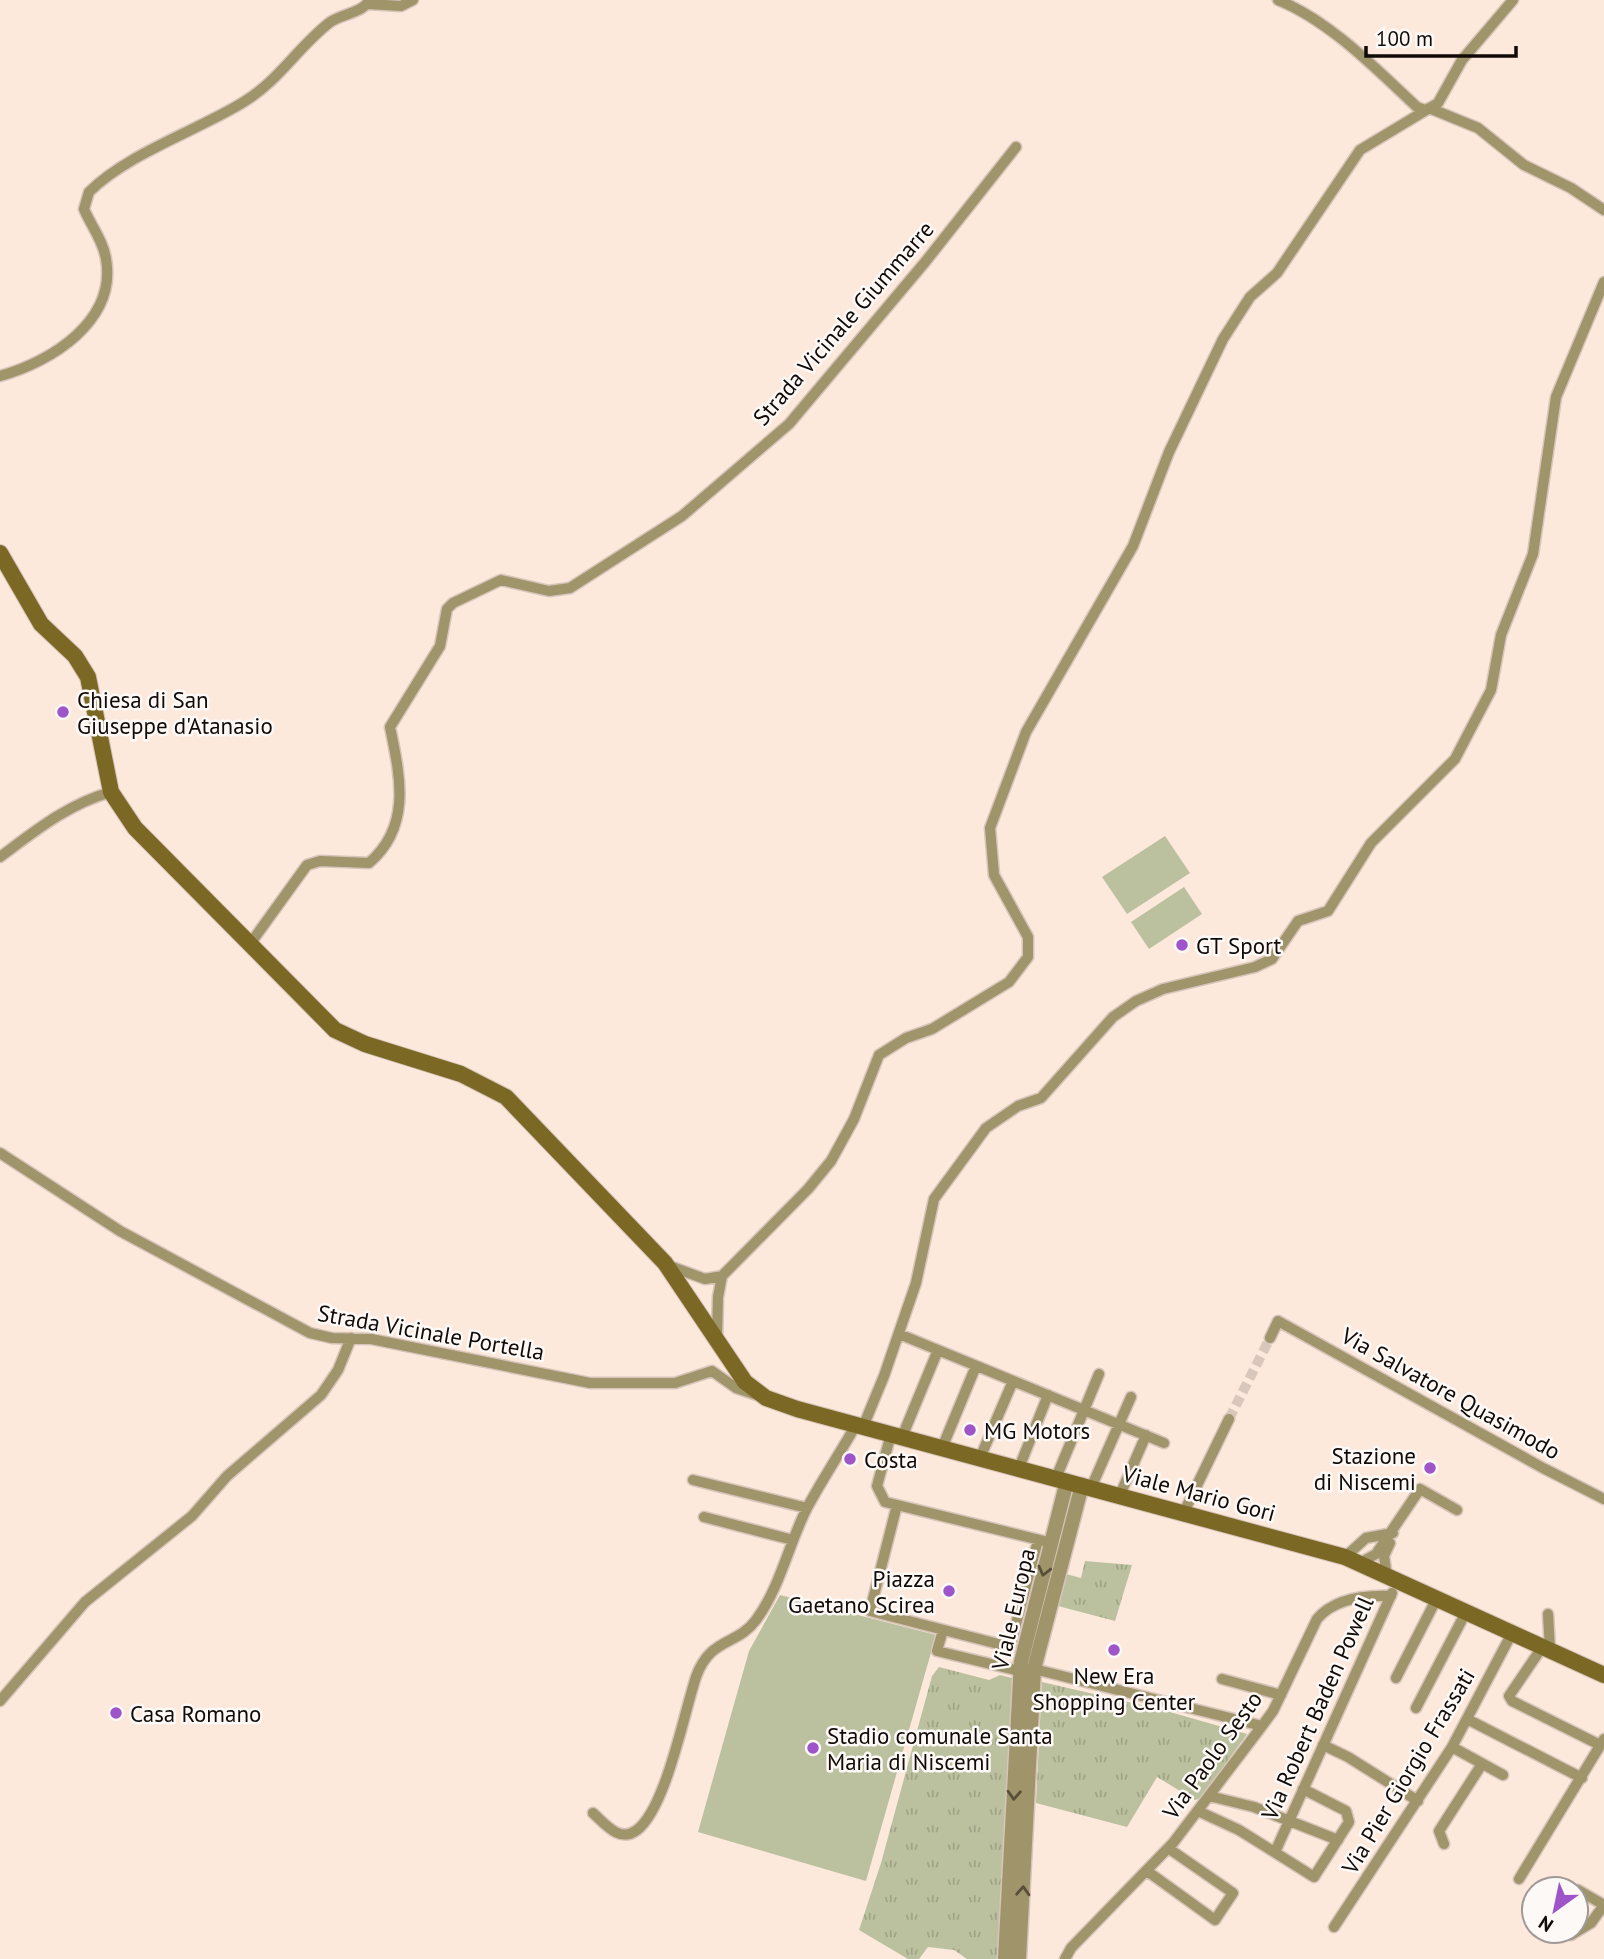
<svg xmlns="http://www.w3.org/2000/svg" width="1604" height="1959" font-family="'PT Sans',sans-serif">
	<style>
		.grass { fill: url(#grass-tufts) }
		.garden { fill: #bbc09e }
		.lines { fill: none; stroke-linecap: round; stroke-linejoin: round }
		.minor-tunnel { stroke: #dac7bc; stroke-width: 10; stroke-dasharray: 10 5; stroke-linecap: butt }
		.minor-casing { stroke: #d7c4ba; stroke-width: 13 }
		.tertiary-casing { stroke: #d7c4ba; stroke-width: 17 }
		.secondary-casing { stroke: #d7c4ba; stroke-width: 18 }
		.minor { stroke: #9f946a; stroke-width: 10 }
		.tertiary { stroke: #9f946a; stroke-width: 14 }
		.secondary { stroke: #7a6824; stroke-width: 16 }
		.oneway { stroke: #584f38 }
		.poi-dot { fill: #9d55c9; stroke: #fdf9f7; stroke-width: 2.5 }
		.labels { text-anchor: middle; dominant-baseline: central; stroke-width: 5; stroke-linejoin: round; paint-order: stroke }
		.street-label { font-size: 23px; fill: #110a07; stroke: #fdf9f7 }
		.poi-label { font-size: 23px; fill: #110a07; stroke: #fdf9f7; text-anchor: start }
	</style>
	<defs>
		<pattern id="grass-tufts" width="24" height="20" patternUnits="userSpaceOnUse" patternTransform="scale(1.75)"><rect width="24" height="20" fill="#bbc09e"/><path d="M3 7l-1-3M5 7V3M7 7l1-3M15 17l-1-3M17 17v-4M19 17l1-3" fill="none" stroke="#a0a487"/></pattern>
	</defs>
	<rect width="100%" height="100%" fill="#fde8dc"/>
	<path class="grass" d="M1085 1561 1132 1565 1115 1621 1058 1606 1066 1574 1081 1578Z
		M939 1667 989 1680 1000 1675 1012 1678 998 1959H967L954 1950 928 1947 919 1959H908L859 1930 881 1863 932 1676Z
		M1042 1682 1163 1710 1247 1734 1201 1798 1195 1800 1157 1777 1127 1827 1036 1803Z"/>
	<path class="garden" d="M1165 836 1190 873 1127 914 1102 877Z
		M1184 887 1202 914 1149 949 1131 922Z
		M780 1595 936 1635 866 1881 698 1832 749 1651Z"/>
	<g class="lines">
		<path class="minor-tunnel" d="M1229 1419 1270 1338"/>
		<defs>
			<path id="minor" d="M1278 0C1330 21 1376 69 1417 107L1425 110
				M368 4 401 6 413 0
				M1429 108 1478 128 1524 165 1571 188 1604 210
				M0 376C51 362 117 321 106 259 103 240 91 226 84 209L89 192C127 154 196 131 242 103 279 81 297 48 329 23 340 14 364 13 369 0
				M0 857C35 831 68 804 111 792
				M250 944 307 865 320 861 369 863C412 826 400 776 390 727L440 646 447 609 453 603 501 580 549 591 570 588 682 516 789 424 926 261 1016 147
				M0 1153 120 1231 310 1333 332 1338 371 1339 590 1383H675L712 1371 736 1388 757 1395
				M667 1265 705 1279 722 1276 808 1189 831 1161 854 1119 879 1055 906 1038 932 1029 1009 982 1028 957V937L994 875 990 828 1026 732 1133 546 1169 452 1223 339 1250 297 1277 273 1360 150 1438 103 1462 60 1513 0
				M899 1334 1164 1443
				M1270 1338 1278 1321 1543 1468 1604 1499
				M717 1339 718 1297 722 1276
				M863 1427 884 1376 916 1283 934 1199 986 1128 1018 1106 1041 1098 1113 1017 1136 1001 1163 989 1255 967 1272 959 1298 921 1328 911 1371 843 1455 759 1491 690 1501 635 1533 554 1556 397 1604 282
				M891 1434 877 1486 885 1502 1044 1541
				M902 1437 938 1350
				M942 1448 976 1366
				M980 1458 1013 1381
				M1019 1468 1048 1395
				M1056 1478 1099 1374
				M693 1480 807 1508
				M1091 1488 1131 1397
				M1120 1495 1146 1435
				M897 1505 870 1611 1010 1647 1038 1540
				M1184 1512 1229 1419
				M704 1517 793 1540
				M1345 1557 1366 1538 1393 1533
				M1358 1564 1376 1554 1420 1489 1457 1510
				M1387 1577 1384 1556 1390 1543
				M1548 1614 1550 1649
				M943 1630 937 1651 1020 1671
				M1543 1646 1509 1696 1512 1701 1600 1745
				M1034 1669 1262 1726
				M1396 1678 1437 1598
				M1222 1679 1281 1695
				M0 1701 85 1602 192 1516 227 1476 321 1395 338 1370 351 1338
				M1416 1708 1466 1612
				M1467 1719 1582 1778
				M1323 1745 1348 1757 1418 1801
				M1452 1747 1503 1775
				M1209 1796 1254 1807 1338 1840
				M1198 1811 1239 1830 1314 1877 1349 1822 1346 1811 1303 1789
				M593 1813C606 1825 620 1843 637 1830 666 1808 684 1713 696 1677 710 1637 737 1646 756 1620 780 1588 789 1543 807 1508 822 1480 840 1453 856 1425
				M1444 1844 1439 1831 1482 1764
				M1275 1852 1392 1593
				M1147 1871 1215 1920 1233 1893 1168 1848
				M1519 1879 1604 1739
				M1578 1890 1604 1905
				M1334 1927 1452 1747 1512 1633
				M1571 1935 1591 1923 1604 1905
				M1065 1959 1071 1948 1173 1843 1262 1726 1273 1711 1317 1619C1335 1598 1365 1595 1391 1596"/>
			<path id="tertiary" d="M1005 1959 1021 1662 1067 1481
				M1019 1959 1034 1669 1082 1485"/>
			<path id="secondary" d="M0 553 41 624 75 656 88 677 111 792 135 828 335 1030 365 1044 461 1074 506 1097 665 1263 745 1382 766 1398 797 1409 1345 1557 1604 1675"/>
		</defs>
		<use href="#minor" class="minor-casing"/>
		<use href="#tertiary" class="tertiary-casing"/>
		<use href="#secondary" class="secondary-casing"/>
		<use href="#minor" class="minor"/>
		<use href="#tertiary" class="tertiary"/>
		<use href="#secondary" class="secondary"/>
	</g>
	<defs><path id="oneway-chevron" d="M-2-3.5L2.5 0L-2 3.5" fill="none" stroke-width="1.6" stroke-linecap="round" stroke-linejoin="round" transform="scale(1.75)"/></defs>
	<g class="oneway">
		<use href="#oneway-chevron" transform="translate(1044 1571) rotate(104)"/>
		<use href="#oneway-chevron" transform="translate(1014 1795) rotate(93)"/>
		<use href="#oneway-chevron" transform="translate(1023 1891) rotate(-87)"/>
	</g>
	<g class="poi-dot">
		<circle cx="63" cy="712" r="7"/>
		<circle cx="1182" cy="945" r="7"/>
		<circle cx="970" cy="1430" r="7"/>
		<circle cx="850" cy="1459" r="7"/>
		<circle cx="1430" cy="1468" r="7"/>
		<circle cx="949" cy="1591" r="7"/>
		<circle cx="1114" cy="1650" r="7"/>
		<circle cx="116" cy="1713" r="7"/>
		<circle cx="813" cy="1748" r="7"/>
	</g>
	<g class="labels">
		<g class="street-label">
			<text transform="translate(843 323) rotate(-49)">Strada Vicinale Giummarre</text>
			<text transform="translate(431 1332) rotate(10)">Strada Vicinale Portella</text>
			<text transform="translate(1451 1393) rotate(29)">Via Salvatore Quasimodo</text>
			<text transform="translate(1199 1493) rotate(15)">Viale Mario Gori</text>
			<text transform="translate(1013 1609) rotate(-77)">Viale Europa</text>
			<text transform="translate(1317 1708) rotate(-66)">Via Robert Baden Powell</text>
			<text transform="translate(1212 1755) rotate(-54)">Via Paolo Sesto</text>
			<text transform="translate(1408 1771) rotate(-59)">Via Pier Giorgio Frassati</text>
		</g>
		<g class="poi-label">
			<text x="77" y="699">Chiesa di San<tspan x="77" dy="26">Giuseppe d'Atanasio</tspan></text>
			<text x="1196" y="945">GT Sport</text>
			<text x="984" y="1430">MG Motors</text>
			<text x="1416" y="1455" text-anchor="end">Stazione<tspan x="1416" dy="26">di Niscemi</tspan></text>
			<text x="864" y="1459">Costa</text>
			<text x="935" y="1578" text-anchor="end">Piazza<tspan x="935" dy="26">Gaetano Scirea</tspan></text>
			<text x="1114" y="1675" text-anchor="middle">New Era<tspan x="1114" dy="26">Shopping Center</tspan></text>
			<text x="130" y="1713">Casa Romano</text>
			<text x="827" y="1735">Stadio comunale Santa<tspan x="827" dy="26">Maria di Niscemi</tspan></text>
		</g>
	</g>
	<g transform="translate(1555 1910) rotate(213)"><circle r="33" fill="#fdf9f7" stroke="#9f9997" stroke-width="2"/>
	<path d="M0-5L12 26L0 18L-12 26Z" fill="#9d55c9"/>
	<text y="-10" font-size="19" font-weight="bold" text-anchor="middle" fill="#110a07">N</text>
	</g>
	<path d="M1366 46v10h150v-10" fill="none" stroke="#110a07" stroke-width="3.5"/>
	<text x="1376" y="46" font-size="21" fill="#110a07" stroke="#fdf9f7" stroke-width="5" paint-order="stroke">100 m</text>
</svg>
